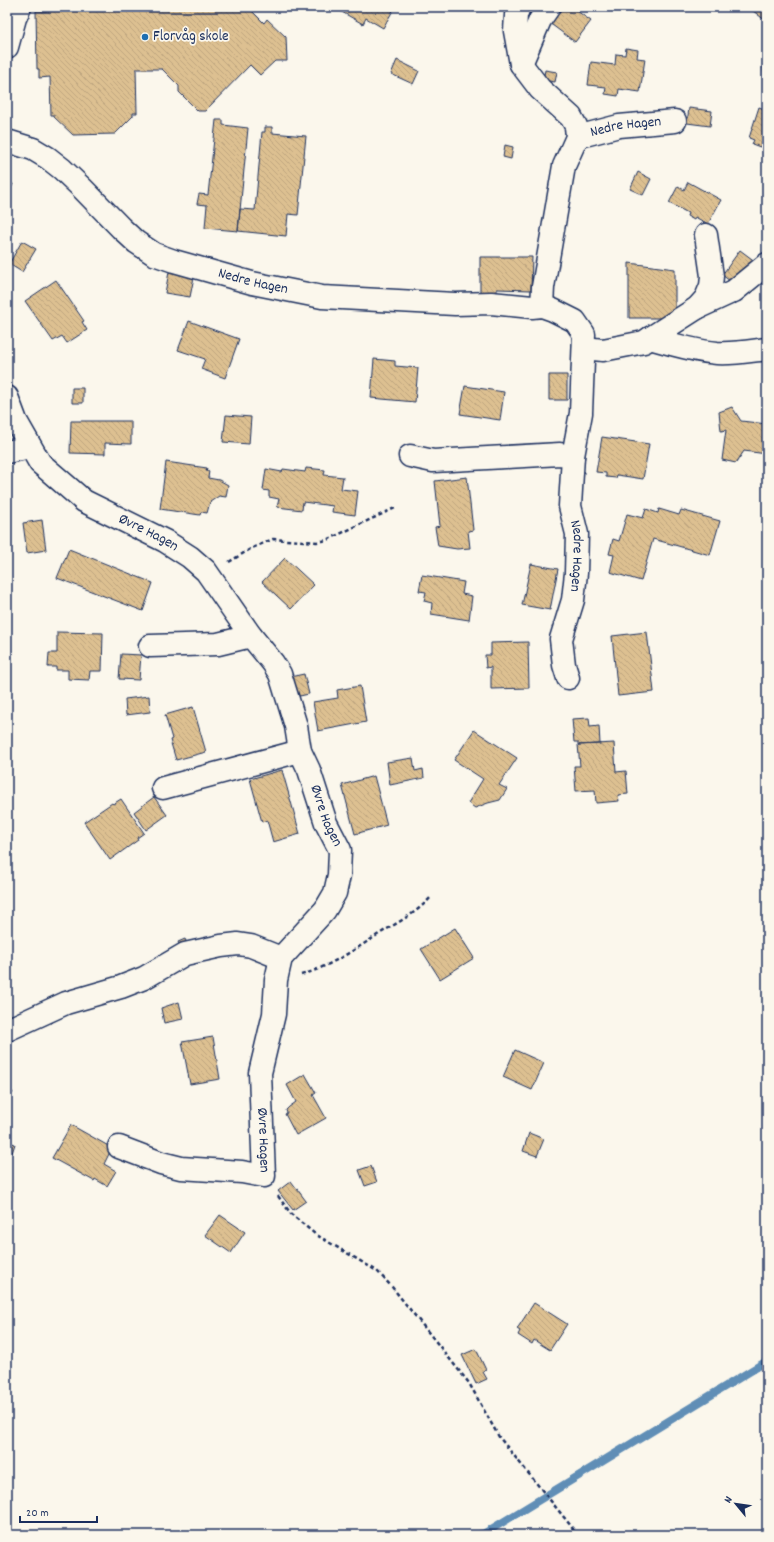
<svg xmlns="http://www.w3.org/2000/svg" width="774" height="1542" font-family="Dekko,sans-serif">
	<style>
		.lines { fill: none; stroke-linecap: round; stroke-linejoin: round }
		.stream { stroke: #618eb6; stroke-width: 8 }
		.building { fill: url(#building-back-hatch); stroke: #1b2f5e }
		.minor-casing { stroke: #1b2f5e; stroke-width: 25 }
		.path { stroke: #1b2f5e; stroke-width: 2.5; stroke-dasharray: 4 3; stroke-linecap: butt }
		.minor { stroke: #fbf7ec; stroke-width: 22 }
		.poi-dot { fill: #1f6fb2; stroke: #fbf7ec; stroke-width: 1.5 }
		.labels { text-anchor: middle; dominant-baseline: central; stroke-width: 3.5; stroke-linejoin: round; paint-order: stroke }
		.poi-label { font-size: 15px; fill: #1b2f5e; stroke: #fbf7ec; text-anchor: start }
		.street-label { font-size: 15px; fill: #1b2f5e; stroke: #fbf7ec }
	</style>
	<defs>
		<pattern id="building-back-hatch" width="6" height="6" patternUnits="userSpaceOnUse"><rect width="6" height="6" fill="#ddc091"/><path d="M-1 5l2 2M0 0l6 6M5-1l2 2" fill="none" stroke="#bda57f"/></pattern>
	</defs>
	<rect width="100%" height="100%" fill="#fbf7ec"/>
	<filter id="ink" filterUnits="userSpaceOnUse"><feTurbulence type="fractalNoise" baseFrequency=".025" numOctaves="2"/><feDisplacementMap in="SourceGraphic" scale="8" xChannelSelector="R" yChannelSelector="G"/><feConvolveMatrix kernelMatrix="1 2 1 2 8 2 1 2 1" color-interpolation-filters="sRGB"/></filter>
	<g filter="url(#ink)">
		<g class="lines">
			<path class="stream" d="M478 1535 485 1533 767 1361"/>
		</g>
		<path class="building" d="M49 7H248L264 23 267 19 286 37 287 61H275L260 75 250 65 205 111H198L179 92V86L162 69H136L137 113H133V116L115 134 73 135 54 117V115H51L50 77 39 78V69H37L36 11H49Z
			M333 7H395L383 28 366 18 363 24Z
			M559 7H582L577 11 591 21 575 42 548 22Z
			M748 7H767V21H766Z
			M626 48 638 50 637 58 645 59 640 92 619 89 618 96 605 94 606 87 588 85 591 62 615 65 616 54 625 55Z
			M397 60 419 71 413 84 391 74Z
			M763 67H767V80H764Z
			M545 70 557 72 555 82 543 80Z
			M765 104H767V145L762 143 760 147 752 144 754 140 749 138 759 107 764 109Z
			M689 108 712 111 710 126 687 123Z
			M216 120H223V125L248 128 238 231 205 228 207 205 197 204 199 194 208 195Z
			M265 127H272V133L306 136 298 215 288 214 286 236 238 231 240 209 255 210 262 132H265Z
			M505 145 513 147 511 159 503 157Z
			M638 172 651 179 643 195 630 189Z
			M7 182 13 184 7 197Z
			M688 182 721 200 708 224 695 217 694 220 687 216 688 213 669 203 678 186 684 190Z
			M22 241 36 249 22 272 9 264Z
			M740 250 756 262 738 287 722 275Z
			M480 257H532L531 290 497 289V292H480Z
			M629 263 675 269V318H629Z
			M169 272 194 277 190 297 165 293Z
			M56 280 84 321 82 322 87 330 67 343 62 336 53 341 25 301Z
			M189 321 239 339 225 378 201 369 205 359 178 350Z
			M374 359 395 361V366L418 368 415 402 371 398Z
			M549 375H567V400H549Z
			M465 386 504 392 500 420 460 414Z
			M72 388H83V403H72Z
			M732 407 741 421 767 424V454L744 451 736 463 722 460 726 430 721 431 719 412Z
			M226 415 251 417 249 444 223 442Z
			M71 421H131V444L105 443V454L70 453Z
			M602 437 649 444 643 479 617 475 616 478 606 477V473L596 472Z
			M166 462 207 468 206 471H209L208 478 219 480 228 485 226 497 219 496 210 502 207 513 201 512 200 515 160 509Z
			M306 468 325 470 324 475 343 477 341 489 358 491 355 515 332 512 333 506 303 502 302 510 277 507 279 499 269 497V491L263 490 266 469 282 472 283 469 305 472Z
			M467 477 473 530 468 531 470 548 457 549 438 546 435 527 440 526 435 481Z
			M646 509 658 513 659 509 679 515 681 510 720 521 710 555 653 539 641 581 610 572 614 555 609 554 613 539 619 541 627 514 643 518Z
			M42 520 46 550 27 553 23 523Z
			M69 549 153 583 143 611 57 578Z
			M285 558 314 585 291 609 262 582Z
			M531 564 558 569 550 610 522 605Z
			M422 575 464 582 462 594 472 596 469 620 431 614 432 603 424 601 426 592 419 591Z
			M57 632 103 633 102 671H90L89 680 68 679V670H56V667H48L49 653H57Z
			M647 632 654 692 618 696 612 636Z
			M528 642 529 688 491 689V667L486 668 485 655H491V643Z
			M121 654 141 655 139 680 119 679Z
			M304 674 309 694 295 697 290 677Z
			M360 686 366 722 318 731 313 702 338 698 337 690Z
			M149 696 150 712 126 715 125 699Z
			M193 707 206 752 176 760 170 740 172 739 165 715Z
			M589 718 590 727 599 726 600 744 578 745V742H574L572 719Z
			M474 730 517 758 499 785 507 789 500 800 488 803 475 808 468 803 483 779 454 760Z
			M614 743 616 772 626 771 628 794 618 795 619 801 596 803 595 790 576 791 574 766H580L578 745Z
			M413 758 415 771 423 769 424 778 390 785 387 762Z
			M282 770 300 834 273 842 267 820 262 822 250 779Z
			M374 776 387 825 355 834 342 785Z
			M154 797 167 815 146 830 134 812Z
			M121 799 144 833 137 838 138 840 110 860 84 822 112 803 113 804Z
			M455 928 474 958 440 979 421 949Z
			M185 939 188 945 181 948 178 942Z
			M179 1002 183 1019 164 1023 161 1008Z
			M213 1037 220 1079 190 1084 182 1042Z
			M515 1050 544 1063 532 1090 503 1077Z
			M305 1074 316 1093 313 1095 326 1118 296 1135 285 1114 287 1113 286 1110 289 1107 296 1102 287 1085Z
			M7 1085 13 1093 7 1097Z
			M71 1125 112 1148 104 1164 116 1171 107 1186 95 1179 94 1181 52 1158Z
			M529 1133 544 1139 537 1156 523 1151Z
			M7 1141 15 1144 12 1153 7 1151Z
			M371 1166 377 1182 365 1186 359 1170Z
			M291 1181 306 1201 293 1210 278 1191Z
			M220 1215 245 1232 231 1253 205 1235Z
			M534 1303 567 1324 550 1350 534 1340 532 1344 518 1335 520 1331 517 1329Z
			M476 1349 486 1370 483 1372 487 1379 476 1384 462 1355Z"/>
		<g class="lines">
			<defs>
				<g id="minor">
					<path d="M519 7 516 15 515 31 521 64 540 89 571 117 576 126 577 137 564 166 543 287 542 306"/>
					<path d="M7 47 15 18 20 7"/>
					<path d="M521 64 540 20 549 7"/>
					<path id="s1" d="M577 137 619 126 675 121"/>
					<path id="s2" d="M7 141 33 149 48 158 62 169 82 188 121 228 136 242 154 254 174 261 252 283 322 297 455 304 491 303 532 307 542 306 553 310 575 321 584 334 581 413 573 456 570 506 577 534 576 573 573 600 561 639 564 665 568 678"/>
					<path d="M697 308 734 291 767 264"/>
					<path d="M650 338C671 344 694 351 717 353 734 354 750 351 767 349"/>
					<path d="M584 348 603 350 644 342 697 308 706 298 711 286 712 276 706 235"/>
					<path id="s3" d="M7 397 16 421 40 463 84 501 165 541 190 557 206 571 251 636 273 663 280 674 296 726 300 751 309 770 326 823 340 850 339 875 335 893 325 910 281 958 276 980 274 1014 260 1073 264 1176 242 1172 181 1168 161 1163 119 1147"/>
					<path d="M7 452 30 447"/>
					<path d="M410 456 433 461 560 454 573 456"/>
					<path d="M150 646 218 644 251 636"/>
					<path d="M163 788 300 751"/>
					<path d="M7 1030 66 1003 121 987 144 978 185 954 221 946 238 944 251 946 281 958"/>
				</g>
			</defs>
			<use href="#minor" class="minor-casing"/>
			<path class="path" d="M229 562 252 548 273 539 317 542 327 540 397 507
				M301 975C326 968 351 952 373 938 392 925 415 915 431 897
				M278 1196 291 1214 315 1234 377 1271 392 1287 469 1383 499 1437 571 1526 577 1535"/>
			<use href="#minor" class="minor"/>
		</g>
	</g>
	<circle class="poi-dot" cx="145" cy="37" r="4"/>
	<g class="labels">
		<g class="poi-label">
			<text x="153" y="37">Florvåg skole</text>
		</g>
		<g class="street-label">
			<text stroke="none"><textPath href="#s1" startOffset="50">Nedre Hagen</textPath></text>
			<text stroke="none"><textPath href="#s2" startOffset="291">Nedre Hagen</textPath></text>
			<text stroke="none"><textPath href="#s3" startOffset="204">Øvre Hagen</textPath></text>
			<text stroke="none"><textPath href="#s2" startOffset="858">Nedre Hagen</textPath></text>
			<text stroke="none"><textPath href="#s3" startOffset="550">Øvre Hagen</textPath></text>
			<text stroke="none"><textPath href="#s3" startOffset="900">Øvre Hagen</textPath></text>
		</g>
	</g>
	<rect width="774" height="1542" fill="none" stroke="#fbf7ec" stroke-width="24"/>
	<rect x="12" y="12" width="750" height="1518" fill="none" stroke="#1b2f5e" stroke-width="1.5" filter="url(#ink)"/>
	<g transform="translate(736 1504) rotate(299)" stroke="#fbf7ec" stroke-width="3" paint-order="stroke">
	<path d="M0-3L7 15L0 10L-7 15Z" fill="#1b2f5e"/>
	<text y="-6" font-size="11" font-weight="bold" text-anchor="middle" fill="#1b2f5e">N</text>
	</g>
	<path d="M20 1516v6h77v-6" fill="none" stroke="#1b2f5e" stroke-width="2"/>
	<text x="26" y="1516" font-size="12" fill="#1b2f5e" stroke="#fbf7ec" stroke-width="3" paint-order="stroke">20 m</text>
</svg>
